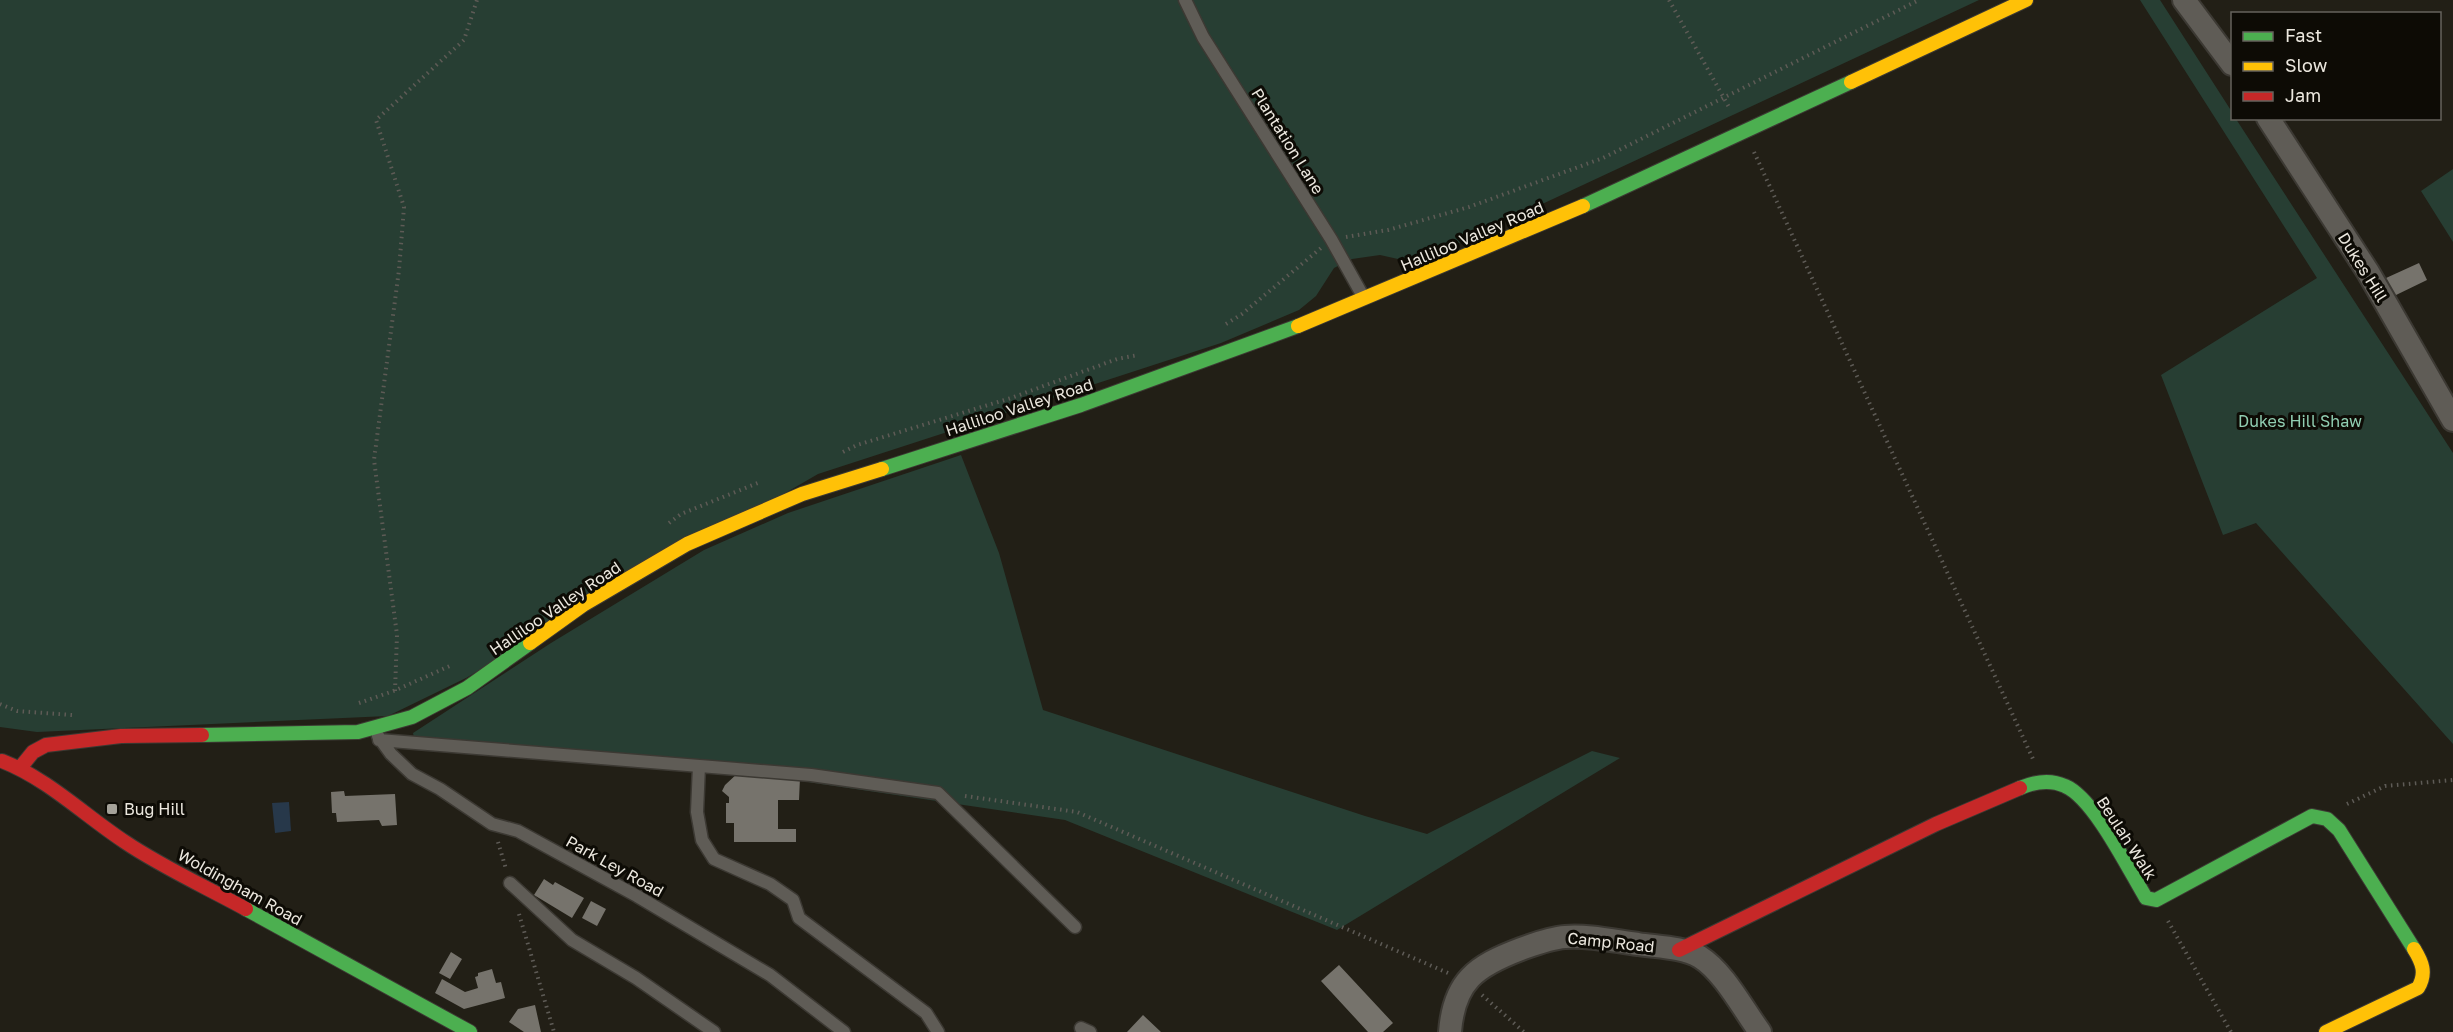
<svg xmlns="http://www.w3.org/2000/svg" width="2453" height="1032" font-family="'Golos Text',sans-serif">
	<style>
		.green { fill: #273e33 }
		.water { fill: #27384a }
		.building { fill: #76736c }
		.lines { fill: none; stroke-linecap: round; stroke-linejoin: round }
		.lane-casing { stroke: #3c3933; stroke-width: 15 }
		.street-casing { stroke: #3c3933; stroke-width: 26 }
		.fast-casing { stroke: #3c3933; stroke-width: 16 }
		.slow-casing { stroke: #3c3933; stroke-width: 16 }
		.jam-casing { stroke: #3c3933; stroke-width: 16 }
		.path { stroke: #5e5b56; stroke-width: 4; stroke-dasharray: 1.5 4.5; stroke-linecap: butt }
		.lane { stroke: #5f5c56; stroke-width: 12 }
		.street { stroke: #5f5c56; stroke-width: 22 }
		.fast { stroke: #4caf50; stroke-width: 14 }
		.slow { stroke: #ffc107; stroke-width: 14 }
		.jam { stroke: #c62828; stroke-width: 14 }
		.poi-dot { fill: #a5a299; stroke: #0d0b05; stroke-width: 2 }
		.labels { text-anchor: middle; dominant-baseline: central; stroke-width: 6; stroke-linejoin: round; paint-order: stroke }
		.street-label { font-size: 16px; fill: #ece8df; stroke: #0d0b05 }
		.park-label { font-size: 16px; fill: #91ceb2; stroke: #0d0b05 }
		.poi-label { font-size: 16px; fill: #ece8df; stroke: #0d0b05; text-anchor: start }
	</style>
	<rect width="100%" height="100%" fill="#221f16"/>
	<path class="green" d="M0 0H1979L1416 263 1380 255 1352 259 1334 268 1316 296 1299 310 1221 343 818 474 466 678 388 716 37 732 0 727Z
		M2140 0H2160L2232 112V118L2236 119 2453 453V744L2256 523 2223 535 2161 375 2317 278Z
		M2453 169V242L2421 191Z
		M961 455 999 553 1043 710 1365 816 1427 834 1592 751 1620 758 1337 930 1065 820 801 781 417 750 413 733 551 643 704 550 788 513Z"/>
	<path class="water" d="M289 802 291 831 275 833 272 803Z"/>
	<path class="building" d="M2419 263 2427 280 2394 296 2386 278Z
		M739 772 800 778 799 800H778V829H796V842H734V823H726V803H729V797L722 791 725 785Z
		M344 791 345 796 395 794 397 825 382 826 379 820 337 822 336 813H332L331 792Z
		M544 879 553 885 555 882 584 898 572 918 534 895Z
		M591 901 606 909 597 926 582 918Z
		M451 952 462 959 450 979 439 973Z
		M1339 965 1393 1023 1383 1032H1368L1321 981Z
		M492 969 496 983 501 982 505 998 464 1009 435 993 442 979 465 992 478 988 475 977 478 976V973Z
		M535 1005 541 1032H524L509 1022 518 1009Z
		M1143 1015 1161 1032H1127Z"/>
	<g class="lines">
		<defs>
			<path id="lane" d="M1185 0 1203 37 1331 239 1364 298
				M378 736 391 754 412 774 440 789 492 824 518 831 637 896 770 975 844 1032
				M379 740 811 775 938 793 1075 927
				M699 766 697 812 702 840 714 859 770 884 793 900 799 918 926 1013 938 1032
				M510 883 572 940 636 978 714 1032
				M1081 1028 1090 1032"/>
			<path id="street" d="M2184 0 2232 64
				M2268 118 2368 272 2453 420
				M1450 1032C1454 981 1476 966 1521 949 1535 944 1550 938 1565 937 1589 935 1614 941 1638 944 1657 947 1683 947 1700 957 1724 972 1743 1009 1760 1032"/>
			<path id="fast" d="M1583 206 1851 82
				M882 469 1081 405 1298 326
				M202 735 358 732 412 717 467 688 530 643
				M2020 788C2034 782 2050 779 2065 786 2094 798 2129 870 2146 898L2156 900 2312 816 2327 819 2339 830 2414 949
				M246 909 470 1032"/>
			<path id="slow" d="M1851 82 2026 0
				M1298 326 1583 206
				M530 643 583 605 687 544 802 494 882 469
				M2326 1032 2418 988C2427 973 2422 962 2414 949"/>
			<path id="jam" d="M2 761C48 779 84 815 125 842 162 867 206 887 246 909
				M20 768 33 752 46 745 121 736 202 735
				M1679 950 1936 824 2020 788"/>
		</defs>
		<use href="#lane" class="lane-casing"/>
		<use href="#street" class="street-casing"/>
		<use href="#fast" class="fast-casing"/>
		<use href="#slow" class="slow-casing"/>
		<use href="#jam" class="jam-casing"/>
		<path class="path" d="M1669 0 1730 109
			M1754 152 2033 759
			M1346 237 1388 230 1469 207 1603 158 1919 0
			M1226 324 1242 314 1321 248
			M843 452 857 445 1011 398 1117 359 1138 355
			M669 523 681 514 760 482
			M395 691 397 635 374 460 399 270 404 207 376 120 464 40 477 0
			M359 703 396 690 452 665
			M0 704 17 711 72 715
			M965 796 1077 812 1448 973
			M2347 804 2385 786 2453 780
			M498 842 506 869
			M519 914 554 1032
			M2168 921 2231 1032
			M1482 995 1524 1032"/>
		<use href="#lane" class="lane"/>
		<use href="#street" class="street"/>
		<use href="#fast" class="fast"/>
		<use href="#slow" class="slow"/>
		<use href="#jam" class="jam"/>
	</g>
	<rect class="poi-dot" x="106" y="803" width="12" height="12" rx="3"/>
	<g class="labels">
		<g class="street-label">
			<text transform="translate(1288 141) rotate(58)">Plantation Lane</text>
			<text transform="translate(1472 236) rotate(-23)">Halliloo Valley Road</text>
			<text transform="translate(2363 267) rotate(58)">Dukes Hill</text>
			<text transform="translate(1019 407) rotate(-18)">Halliloo Valley Road</text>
			<text transform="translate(555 608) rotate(-34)">Halliloo Valley Road</text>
			<text transform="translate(2127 838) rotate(57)">Beulah Walk</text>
			<text transform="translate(615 866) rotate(29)">Park Ley Road</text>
			<text transform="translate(240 887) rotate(29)">Woldingham Road</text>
			<text transform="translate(1611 942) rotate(6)">Camp Road</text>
		</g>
		<g class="park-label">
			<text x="2300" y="421">Dukes Hill Shaw</text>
		</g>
		<g class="poi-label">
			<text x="124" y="809">Bug Hill</text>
		</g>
	</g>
	<rect x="2231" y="12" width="210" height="108" fill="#0d0b05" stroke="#66635c" stroke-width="1.5"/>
	<rect x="2243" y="32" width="30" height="9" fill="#4caf50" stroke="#66635c" stroke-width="1.5"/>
	<text x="2285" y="42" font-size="18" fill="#ece8df">Fast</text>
	<rect x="2243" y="62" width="30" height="9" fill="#ffc107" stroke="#66635c" stroke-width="1.5"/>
	<text x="2285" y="72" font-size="18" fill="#ece8df">Slow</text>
	<rect x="2243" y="92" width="30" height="9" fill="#c62828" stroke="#66635c" stroke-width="1.5"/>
	<text x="2285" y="102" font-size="18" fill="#ece8df">Jam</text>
</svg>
